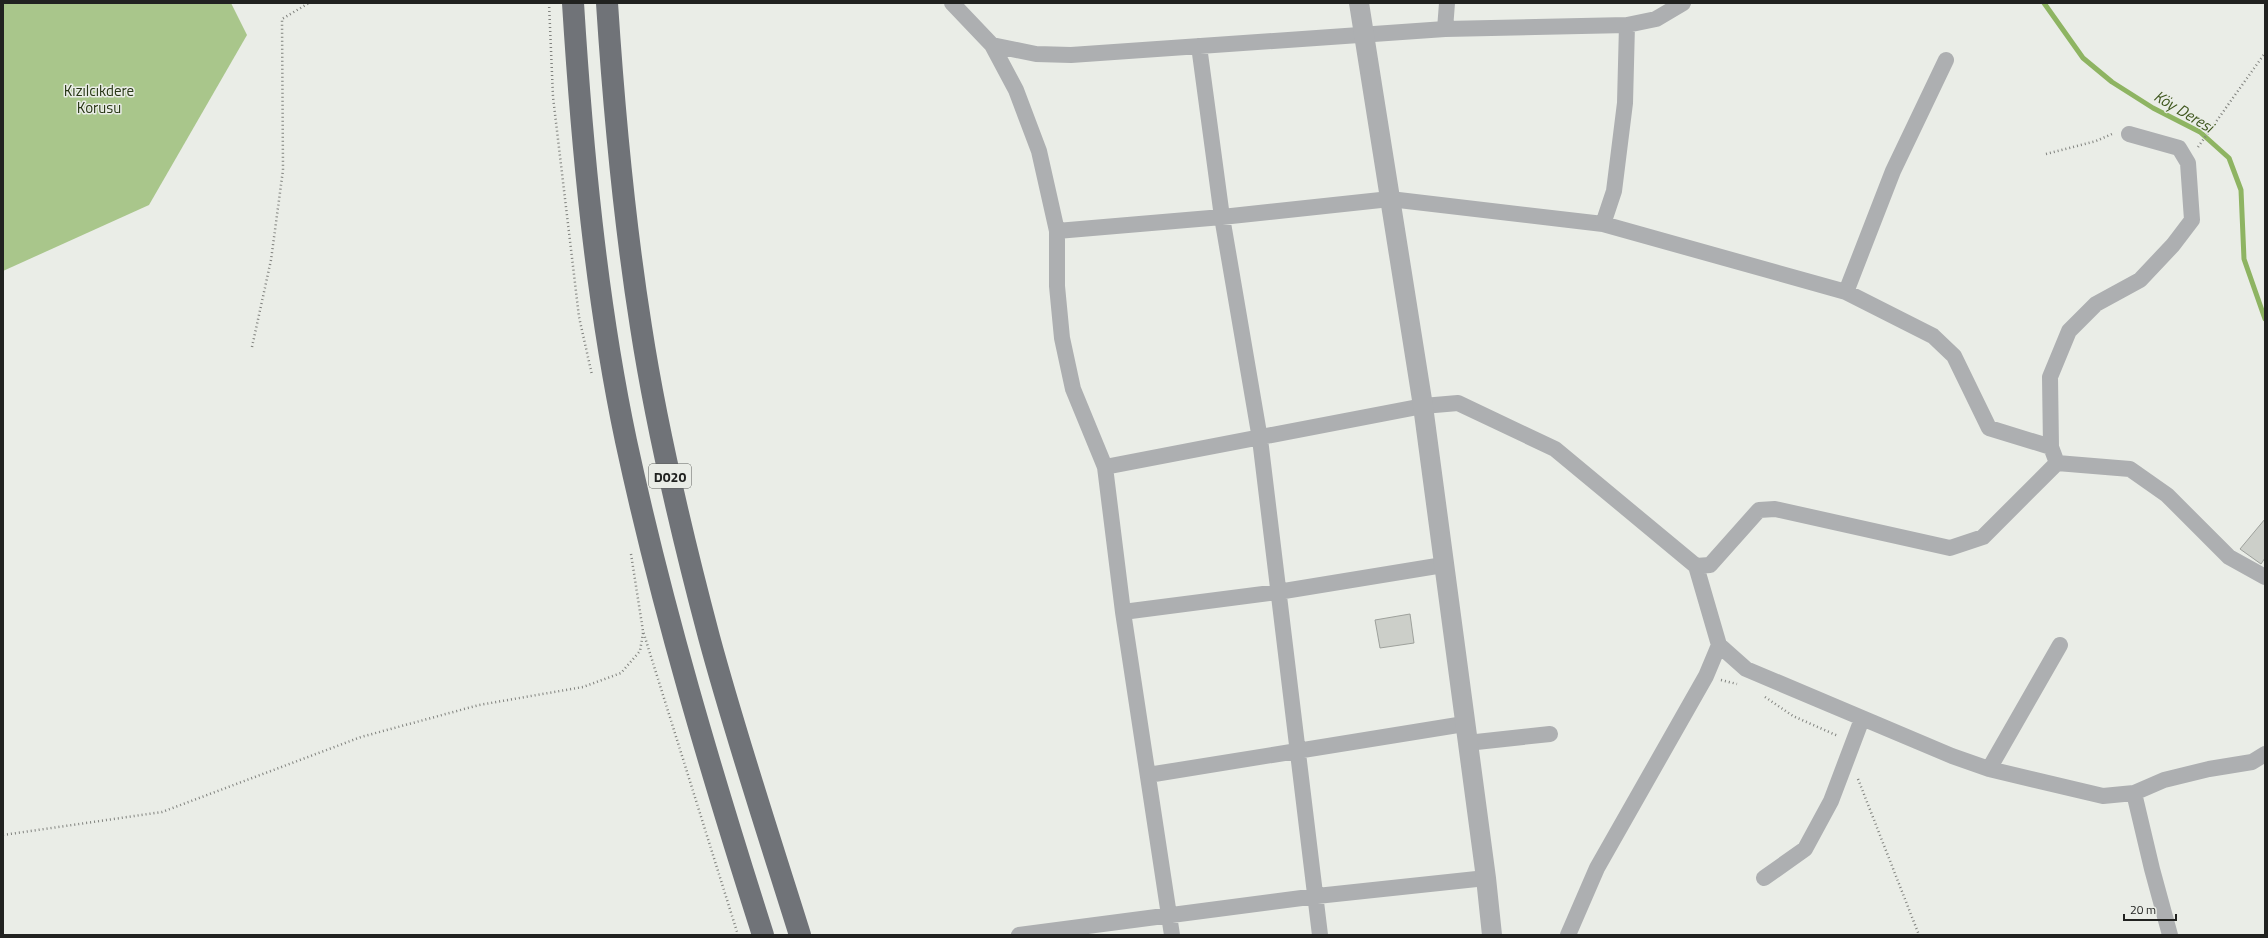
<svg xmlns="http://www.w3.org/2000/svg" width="2268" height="938" font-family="'Titillium Web',sans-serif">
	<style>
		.green { fill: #a9c68b }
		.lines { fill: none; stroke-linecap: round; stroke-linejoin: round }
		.stream { stroke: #8eb462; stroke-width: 5 }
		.building { fill: #cccfc9; stroke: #9ea19c }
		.path { stroke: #80827e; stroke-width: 2.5; stroke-dasharray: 1 3; stroke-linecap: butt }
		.minor { stroke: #adafb1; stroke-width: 16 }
		.tertiary { stroke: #adafb1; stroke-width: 20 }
		.trunk { stroke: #707378; stroke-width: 22 }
		.labels { text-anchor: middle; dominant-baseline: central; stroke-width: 3; stroke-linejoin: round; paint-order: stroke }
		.shield { fill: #eaede7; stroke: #5d5f5c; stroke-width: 1 }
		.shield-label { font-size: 14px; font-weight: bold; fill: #212220 }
		.park-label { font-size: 15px; fill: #283715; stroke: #eaede7 }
		.water-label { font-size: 16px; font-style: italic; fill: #3f571e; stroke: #eaede7 }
	</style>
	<rect width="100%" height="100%" fill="#eaede7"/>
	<path class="green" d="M3 3H231L247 35 149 205 3 271Z"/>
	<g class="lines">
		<path class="stream" d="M2044 3 2083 58 2112 82 2153 108 2200 132 2229 158 2241 190 2244 259 2265 319"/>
	</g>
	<path class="building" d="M2265 519V558L2261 564 2240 549Z
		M1410 614 1414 643 1380 648 1375 620Z"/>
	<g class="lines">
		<path class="path" d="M549 3 553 97 579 317 592 375
			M2198 147 2265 53
			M2046 154 2096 141 2112 134
			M252 347 271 260 283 170 282 19 309 3
			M631 554 643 631 738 935
			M1721 680 1737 684
			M1765 697 1793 716 1838 736
			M1858 779 1919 935
			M3 835 162 812 361 737 479 705 583 687 621 673 640 651 643 633"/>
		<path class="minor" d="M952 3 992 45 1016 90 1039 151 1057 231V286L1062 338 1073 389 1105 467 1123 612 1172 935
			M1445 29 1447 3
			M992 45 1036 54 1071 55 1445 29 1627 25
			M1199 46 1222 217 1260 439 1320 935
			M1603 224 1614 191 1625 103 1627 25 1656 19 1683 3
			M1057 231 1222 217 1390 199 1603 224 1846 292 1933 336 1954 356 1989 428 2051 447 2057 463
			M1846 292 1893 171 1946 60
			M2051 447 2050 377 2069 331 2096 304 2140 280 2173 245 2192 220 2188 163 2179 148 2129 134
			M1105 467 1423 406 1458 403 1555 449 1696 566 1719 645 1706 676 1597 868 1568 935
			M1696 566 1710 565 1759 510 1775 509 1950 548 1983 537 2057 463 2130 469 2167 495 2229 557 2265 577
			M1123 612 1278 592 1443 565
			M1719 645 1746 669 1952 756 1989 769 2103 796 2134 793 2164 780 2209 769 2252 762 2265 754
			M1467 743 1550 734
			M1989 769 2060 645
			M1148 775 1464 724
			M2134 793 2152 869 2170 935
			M1764 878 1805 849 1831 801 1862 719
			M1019 935 1317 896 1486 878"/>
		<path class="tertiary" d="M1359 3 1423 406 1486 878 1492 935"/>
		<path class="trunk" d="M573 3C582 147 596 299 626 441 662 608 711 772 763 935
			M607 3C614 111 624 220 641 327 657 431 682 535 709 637 736 737 769 836 800 935"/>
	</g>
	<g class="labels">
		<rect class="shield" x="649" y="464" width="42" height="24" rx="3"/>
		<g class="shield-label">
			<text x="670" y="476">D020</text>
		</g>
		<g class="park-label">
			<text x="99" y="90">Kızılcıkdere<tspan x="99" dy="17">Korusu</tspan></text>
		</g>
		<g class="water-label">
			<text transform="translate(2184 111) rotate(31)">Köy Deresi</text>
		</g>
	</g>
	<rect width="2268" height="938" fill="none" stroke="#212220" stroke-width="8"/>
	<path d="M2124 914v6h52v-6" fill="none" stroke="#212220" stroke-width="2"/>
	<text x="2130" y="914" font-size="12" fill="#212220" stroke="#eaede7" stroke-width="3" paint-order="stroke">20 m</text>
</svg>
